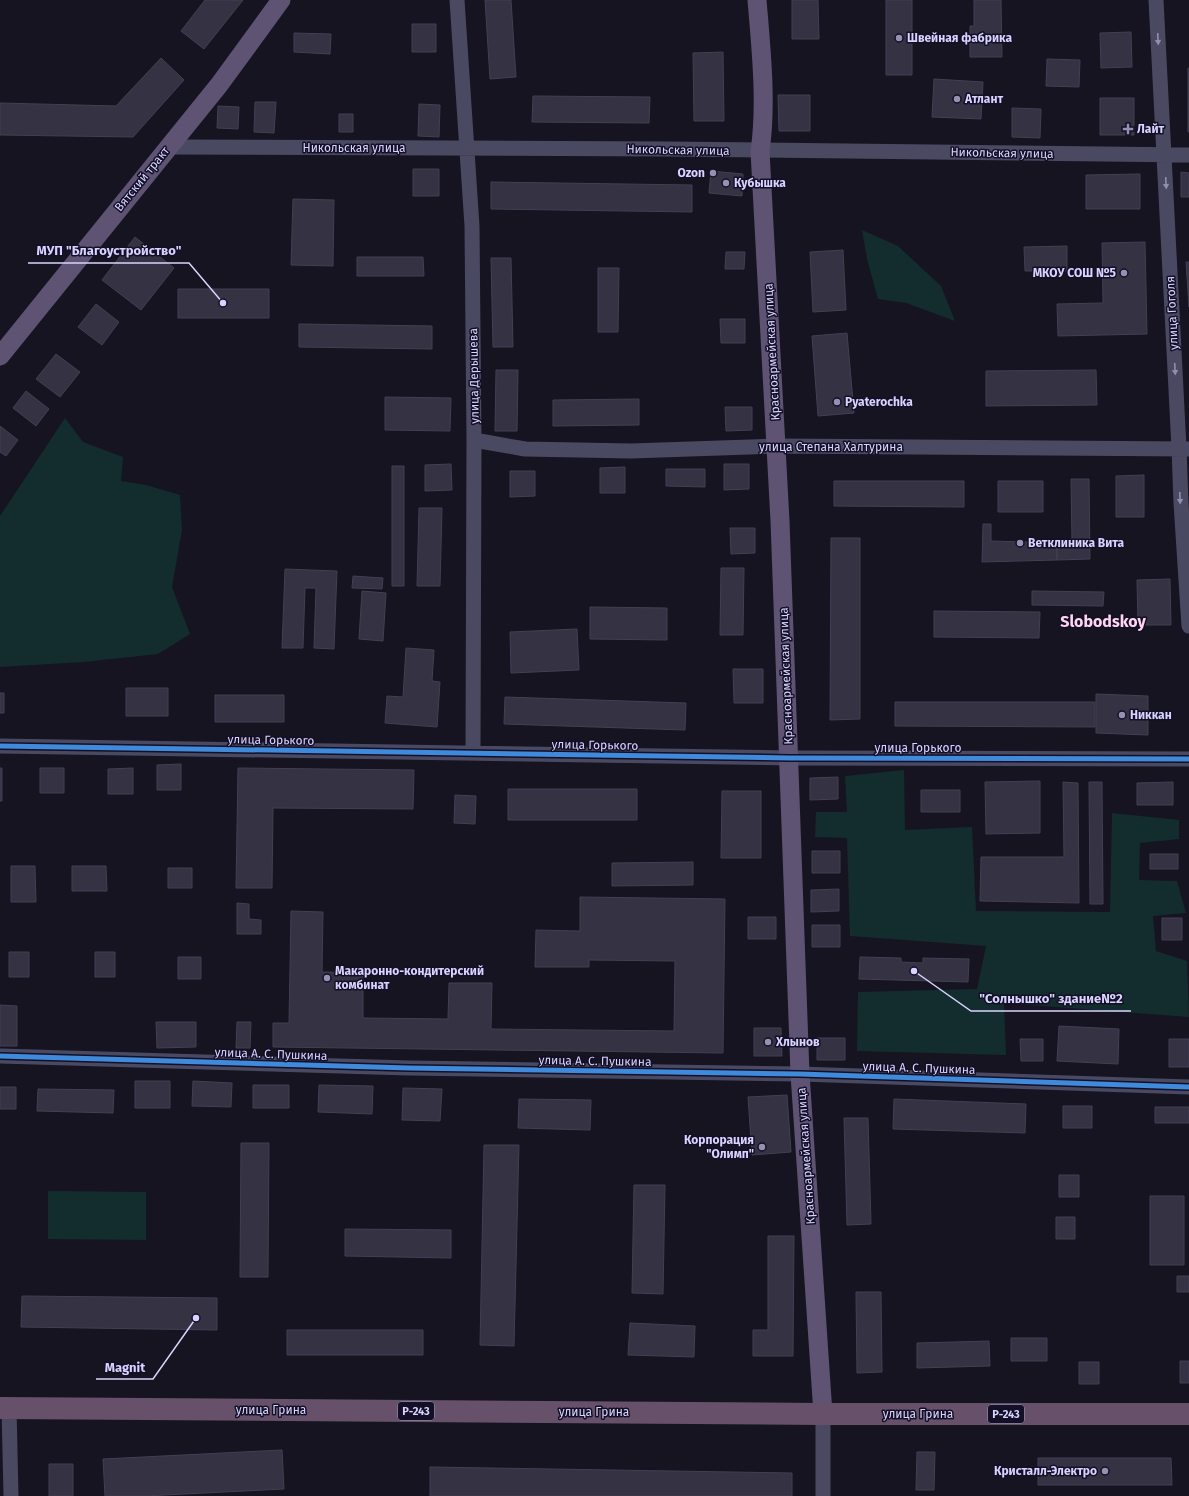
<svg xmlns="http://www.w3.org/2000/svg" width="1189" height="1496" font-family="'Fira Sans',sans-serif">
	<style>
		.green { fill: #132c2d }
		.building { fill: #343243; stroke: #433f54 }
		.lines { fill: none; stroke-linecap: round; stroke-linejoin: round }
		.minor { stroke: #4a4962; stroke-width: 15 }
		.major { stroke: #5e5373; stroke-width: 19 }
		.highway { stroke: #67516a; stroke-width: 22 }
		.cycleway-casing { stroke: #130f26; stroke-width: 8 }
		.cycleway { stroke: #408adc; stroke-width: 5 }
		.oneway { fill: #928eb0 }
		.poi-dot { fill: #9591b1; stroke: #130f26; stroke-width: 1.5 }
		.labels { text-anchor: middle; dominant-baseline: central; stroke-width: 3; stroke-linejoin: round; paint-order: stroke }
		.shield { fill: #130f26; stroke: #9e99be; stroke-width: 1 }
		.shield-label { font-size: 11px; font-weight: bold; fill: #d9d4ff }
		.poi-label { font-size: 12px; font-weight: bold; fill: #d9d4ff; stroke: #130f26; text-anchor: start }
		.street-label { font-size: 12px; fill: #d9d4ff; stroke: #130f26 }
		.district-label { font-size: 16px; font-weight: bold; fill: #ffd6f0; stroke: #130f26 }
		.leader { fill: none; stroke: #d9d4ff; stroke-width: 1.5 }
		.callout-dot { fill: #d9d4ff; stroke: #130f26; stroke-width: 1.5 }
		.callout-label { font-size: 13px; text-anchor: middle; font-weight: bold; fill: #d9d4ff; stroke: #130f26; stroke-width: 3; stroke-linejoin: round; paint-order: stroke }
	</style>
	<rect width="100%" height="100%" fill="#161421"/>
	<path class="green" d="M862 230 898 246 941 286 955 321 906 303 878 299 867 259Z
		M65 418 83 442 123 457 121 481 146 485 180 495 182 530 172 587 190 634 158 654 84 662 0 667V516Z
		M904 770 905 830 972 827 976 911 1110 912 1112 813 1179 820V839L1140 843 1139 880 1177 881 1186 913 1153 916 1156 951 1187 961 1189 1017 1004 1003 1006 1055 857 1051 858 992 977 989 986 946 850 936 847 838 815 837 816 812H847L845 776Z
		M48 1191 146 1192V1240L48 1239Z"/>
	<path class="building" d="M205 0H243L204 49 181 31Z
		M485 0H511L516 77 490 79Z
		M792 0H818L819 39H792Z
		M886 0H912V75H886Z
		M974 0H1001L1002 57H970V26H974Z
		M412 24H436V52H412Z
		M1131 32 1132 67 1101 68 1100 33Z
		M294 33 331 34 330 54 294 52Z
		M723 52 724 121H694L693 53Z
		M161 58 184 80 133 137 0 135V103L116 106Z
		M1047 59 1080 60 1079 87 1046 86Z
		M1188 68H1189V132H1188Z
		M934 79 983 82 981 119 932 117Z
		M778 95H810V131H779Z
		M533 96 650 97 649 123 532 122Z
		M1100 98H1134V135H1100Z
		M255 102H276L274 133 254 132Z
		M419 104 440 105 439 137 418 136Z
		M218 106 239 107 238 129 217 128Z
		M1012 108 1041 109 1040 138 1012 137Z
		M339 114H353V132H339Z
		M413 169H439V196H413Z
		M711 171 743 174 742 196 709 193Z
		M1181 172 1189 173V197H1181Z
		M1140 174V209H1086V175Z
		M491 182 692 185V212L491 209Z
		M293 199 334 200 333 266 291 265Z
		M135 237 174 268 141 310 102 280Z
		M1145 242 1147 334 1058 336 1057 304 1103 303 1102 243Z
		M1067 246V271H1025L1024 247Z
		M843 250 846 310 813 312 810 252Z
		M726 252H745L744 269H725Z
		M357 257H423L424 276H357Z
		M491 258H511L513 347H493Z
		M1186 262H1189V307Z
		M598 268H619L618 332H598Z
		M178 289H269V318H178Z
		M96 304 119 322 102 345 78 327Z
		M720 319H745V343H721Z
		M299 324 432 326V349L299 347Z
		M847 333 854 413 818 416 812 336Z
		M56 354 80 372 60 397 36 379Z
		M496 370H518L517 431H495Z
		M1096 370 1097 405 986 406V371Z
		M26 391 49 409 36 426 13 408Z
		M385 397 451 398 450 431 385 430Z
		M639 399V425L553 426V400Z
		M725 407H752V430L726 431Z
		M0 426 18 440 6 456 0 452Z
		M451 464 452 490 425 491V465Z
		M724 464H749V489L724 490Z
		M392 466H404V586H392Z
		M625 467V493H600V468Z
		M666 469H705V487L666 486Z
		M510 471H535V496L510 497Z
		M1144 475V517H1116V476Z
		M1071 479H1089L1090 559 1057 560V543H1072Z
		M834 481H964V507L834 506Z
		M998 481H1043V512H998Z
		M419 508H442L440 586H417Z
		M983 524H991V541L1060 543H1057V560L982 562Z
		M730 528H755V553L731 554Z
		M831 538H860V719L830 720Z
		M721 568H744L743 635H720Z
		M285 569 337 571 334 649 314 648 316 588H305L303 648H282Z
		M353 576 383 578 382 589 352 588Z
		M1170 579 1171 625H1138L1137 580Z
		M362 591 386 593 383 641 359 639Z
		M1032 591 1104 592 1103 606 1032 605Z
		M590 607 667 608V640L590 639Z
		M934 611 1040 612 1039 638 934 637Z
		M577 629 579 670 511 673 510 632Z
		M406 648 434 650 432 681 440 682 437 727 385 723 387 696 403 697Z
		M733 669H763V703H734Z
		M126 688H168V716H126Z
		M0 693H4V713H0Z
		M1096 694 1148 696V735L1096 733Z
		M215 695H284V722H215Z
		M505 697 686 703 685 730 504 724Z
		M895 702H1095V727L895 726Z
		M181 764V790H157V765Z
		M0 768H2V801H0Z
		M40 768H64V793H40Z
		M133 768V794H108V769Z
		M238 768 414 770 413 809 273 808 272 888H236Z
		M838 777V799L810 800V778Z
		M1040 781V833L986 834 985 782Z
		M1063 782 1078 783 1079 903 980 901 981 857H1064Z
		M1089 782H1102L1103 904H1090Z
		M1173 782V805H1137V783Z
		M508 789H637V820H508Z
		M921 790H960V812H921Z
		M722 791H761V858H721Z
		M455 795 476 796 475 824 454 823Z
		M812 851H840V873H812Z
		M1150 854H1178V869H1150Z
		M693 862V885L612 886V863Z
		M11 866H35L36 902H11Z
		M72 866H106L107 891H72Z
		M168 868H192V888H168Z
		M839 889V911L811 912V890Z
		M580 897 725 899 723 1053 273 1047V1023H289L291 911 323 912 322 972 363 973V1018L448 1019 449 983H492L491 1029 674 1031 675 961 589 960V967H535L536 930 580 931Z
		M237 903 249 904V919L261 920V934H237Z
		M748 917H776V939H748Z
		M1162 918H1182V940H1162Z
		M812 925H840V947H812Z
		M9 952H29V977H9Z
		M95 952H115V977H95Z
		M178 957H201V979H178Z
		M860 957 901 958V962L923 963V958L969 959 968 982 859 979Z
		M0 1005 17 1006V1046H0Z
		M156 1022H196V1047L157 1048Z
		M237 1022H251L250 1048H236Z
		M1059 1026 1119 1029 1118 1064 1057 1061Z
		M754 1028H781L782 1056H754Z
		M817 1038H845V1060H817Z
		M1020 1039H1043V1061H1021Z
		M1169 1039H1189V1067H1169Z
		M135 1081H170V1108H135Z
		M193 1081 232 1083 231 1107 192 1106Z
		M253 1085H289V1108H253Z
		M319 1085 373 1086 372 1114 318 1112Z
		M0 1087H16V1109H0Z
		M403 1088 442 1089 440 1121 402 1120Z
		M38 1089 114 1090 113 1113 37 1111Z
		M787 1095 791 1152 752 1155 748 1097Z
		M519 1099 591 1100 590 1130 518 1128Z
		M894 1099 1026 1104 1025 1133 893 1129Z
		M1063 1106H1092V1128H1063Z
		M1155 1107H1189V1123H1155Z
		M844 1118H868L871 1224 847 1225Z
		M241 1143H269L268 1277H240Z
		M484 1145H519L514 1346 480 1345Z
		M1059 1175H1079V1197H1059Z
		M634 1185H665L663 1294 632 1293Z
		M1150 1196H1184V1265H1150Z
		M1056 1217H1075V1239H1056Z
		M345 1229 451 1230V1258L345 1256Z
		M768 1236H794L793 1356H753V1330H768Z
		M1177 1276H1189V1292H1177Z
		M856 1292H881L882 1372 857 1373Z
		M22 1296 217 1298V1330L21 1327Z
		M630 1323 695 1326 694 1357 628 1355Z
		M287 1330H423V1355H287Z
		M1011 1338H1047V1361H1011Z
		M989 1341 990 1366 917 1368V1343Z
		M1180 1361H1189V1383H1180Z
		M1079 1362H1099V1384H1079Z
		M282 1450 284 1489 145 1496H105L103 1459Z
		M917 1452H935L934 1490H916Z
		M1038 1458H1171L1172 1485H1038Z
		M49 1464H73V1496H49Z
		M430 1467 792 1473V1496H430Z"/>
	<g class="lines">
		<path class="minor" d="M457 0 472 226 474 440 473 753
			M1156 0 1179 448 1181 503 1189 626
			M168 147 667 149 1189 155
			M474 440 525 449 631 451 777 446 1189 449
			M0 746 790 758 1189 759
			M0 1056 409 1068 800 1074 1189 1087
			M9 1408 11 1496
			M823 1414V1496"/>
		<path class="major" d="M757 0C761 48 767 104 760 151L780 521 800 1074 823 1414
			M0 356 219 85 281 0"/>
		<path class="highway" d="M0 1408 823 1414H1189"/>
		<defs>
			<path id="cycleway" d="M0 746 790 758 1189 759
				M0 1056 409 1068 800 1074 1189 1087"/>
		</defs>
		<use href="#cycleway" class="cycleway-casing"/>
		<use href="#cycleway" class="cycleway"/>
	</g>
	<defs><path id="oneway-solid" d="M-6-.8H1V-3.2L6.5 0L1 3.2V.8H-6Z"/></defs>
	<g class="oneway">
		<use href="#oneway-solid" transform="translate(1158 39) rotate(87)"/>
		<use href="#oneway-solid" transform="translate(1166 183) rotate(87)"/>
		<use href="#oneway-solid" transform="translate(1175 369) rotate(87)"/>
		<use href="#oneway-solid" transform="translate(1180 498) rotate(88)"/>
	</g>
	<g class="poi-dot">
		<circle cx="899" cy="38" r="4"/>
		<circle cx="957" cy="99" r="4"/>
		<path d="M1126 123h4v4h4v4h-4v4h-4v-4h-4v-4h4z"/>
		<circle cx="713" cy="173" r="4"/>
		<circle cx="726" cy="183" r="4"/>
		<circle cx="1124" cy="273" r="4"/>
		<circle cx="837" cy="402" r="4"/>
		<circle cx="1020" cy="543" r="4"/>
		<circle cx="1122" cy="715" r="4"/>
		<circle cx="327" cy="978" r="4"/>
		<circle cx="768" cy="1042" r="4"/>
		<circle cx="762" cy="1147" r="4"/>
		<circle cx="1105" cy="1471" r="4"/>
	</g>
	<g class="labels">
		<g class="shield">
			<rect x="398" y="1402" width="36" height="18" rx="3"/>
			<rect x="988" y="1405" width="36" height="18" rx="3"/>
		</g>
		<g class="shield-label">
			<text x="416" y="1411">Р-243</text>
			<text x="1006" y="1414">Р-243</text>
		</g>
		<g class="poi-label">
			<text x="907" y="38">Швейная фабрика</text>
			<text x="965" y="99">Атлант</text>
			<text x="1137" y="129">Лайт</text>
			<text x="705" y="173" text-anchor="end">Ozon</text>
			<text x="734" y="183">Кубышка</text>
			<text x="1116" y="273" text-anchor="end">МКОУ СОШ №5</text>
			<text x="845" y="402">Pyaterochka</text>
			<text x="1028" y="543">Ветклиника Вита</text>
			<text x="1130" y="715">Никкан</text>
			<text x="335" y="971">Макаронно-кондитерский<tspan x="335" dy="14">комбинат</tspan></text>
			<text x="776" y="1042">Хлынов</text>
			<text x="754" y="1140" text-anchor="end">Корпорация<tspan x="754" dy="14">"Олимп"</tspan></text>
			<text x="1097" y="1471" text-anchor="end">Кристалл-Электро</text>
		</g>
		<g class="street-label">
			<text x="354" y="148">Никольская улица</text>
			<text transform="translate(678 150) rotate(1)">Никольская улица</text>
			<text transform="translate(1002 153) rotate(1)">Никольская улица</text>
			<text transform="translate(142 179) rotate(-51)">Вятский тракт</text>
			<text transform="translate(1172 313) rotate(-93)">улица Гоголя</text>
			<text transform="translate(772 352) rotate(-93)">Красноармейская улица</text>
			<text transform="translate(474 376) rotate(-91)">улица Дерышева</text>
			<text x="831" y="447">улица Степана Халтурина</text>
			<text transform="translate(786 676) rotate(-92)">Красноармейская улица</text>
			<text transform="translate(271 740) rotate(1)">улица Горького</text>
			<text transform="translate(595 745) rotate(1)">улица Горького</text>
			<text x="918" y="748">улица Горького</text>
			<text transform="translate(271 1054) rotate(2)">улица А. С. Пушкина</text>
			<text transform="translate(595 1061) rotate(1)">улица А. С. Пушкина</text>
			<text transform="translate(919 1068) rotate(2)">улица А. С. Пушкина</text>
			<text transform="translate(806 1156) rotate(-94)">Красноармейская улица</text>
			<text x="271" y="1410">улица Грина</text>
			<text x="594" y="1412">улица Грина</text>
			<text x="918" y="1414">улица Грина</text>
		</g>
		<g class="district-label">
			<text x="1103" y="621">Slobodskoy</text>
		</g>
	</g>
	<path class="leader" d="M223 303L189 263H28M914 971L971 1011H1131M196 1318L153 1379H96"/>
	<g class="callout-dot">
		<circle cx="223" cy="303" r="4"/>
		<circle cx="914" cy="971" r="4"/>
		<circle cx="196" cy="1318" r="4"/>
	</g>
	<g class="callout-label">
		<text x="109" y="255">МУП "Благоустройство"</text>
		<text x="1051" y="1003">"Солнышко" здание№2</text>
		<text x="125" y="1372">Magnit</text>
	</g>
</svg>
